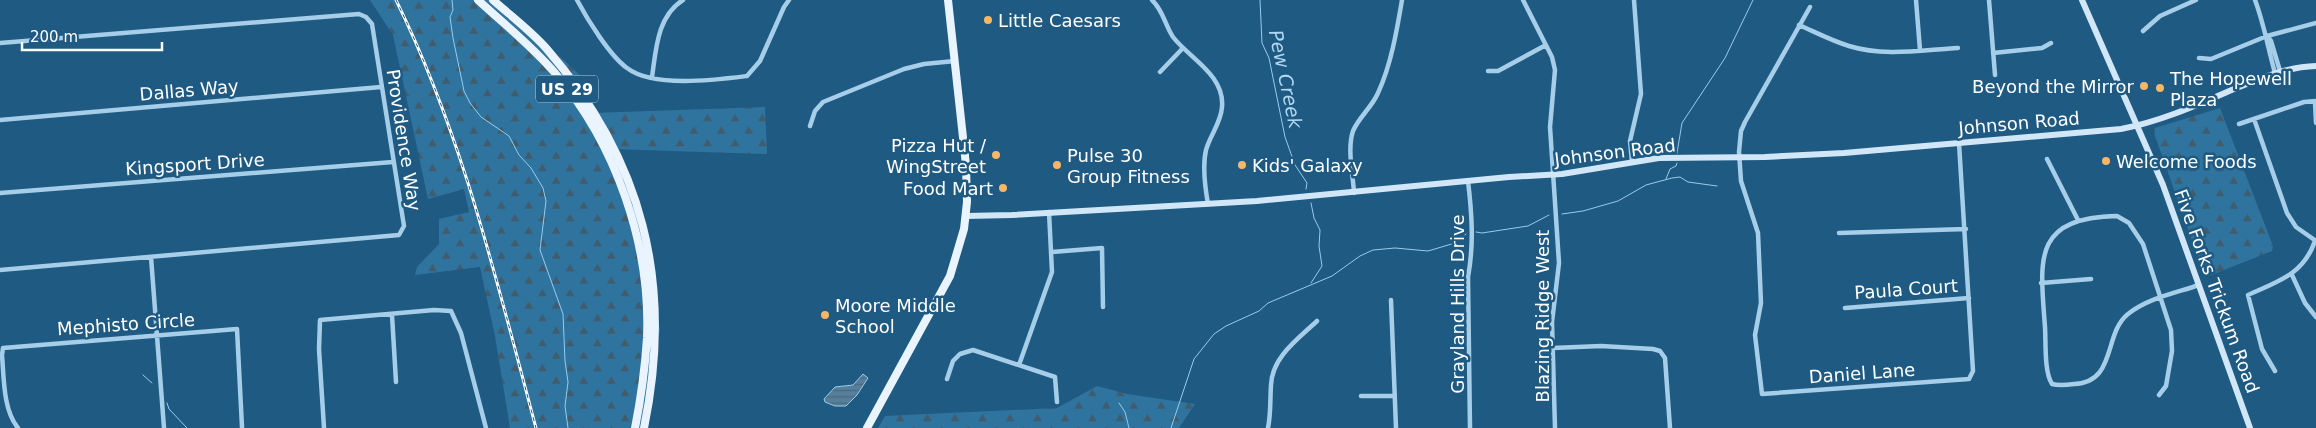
<svg xmlns="http://www.w3.org/2000/svg" width="2316" height="428" font-family="'DejaVu Sans',sans-serif">
	<style>
		.forest { fill: url(#forest-firs) }
		.water { fill: url(#water-rules); stroke: #99cbeb }
		.lines { fill: none; stroke-linecap: round; stroke-linejoin: round }
		.stream { stroke: #99cbeb; stroke-width: 1 }
		.street { stroke: #a6cee9; stroke-width: 4.5 }
		.secondary { stroke: #d1e7f7; stroke-width: 6 }
		.primary { stroke: #e9f4fe; stroke-width: 8 }
		.rail-casing { stroke: #fff; stroke-width: 3 }
		.rail { stroke: #1f5a83; stroke-width: 1; stroke-dasharray: 4; stroke-linecap: butt }
		.poi-dot { fill: #f7b766; stroke: #1f5a83; stroke-width: 2 }
		.labels { text-anchor: middle; dominant-baseline: central; stroke-width: 5; stroke-linejoin: round; paint-order: stroke }
		.shield { fill: #1f5a83; stroke: #bcceda; stroke-width: 1 }
		.shield-label { font-size: 16px; font-weight: bold; fill: #fff }
		.poi-label { font-size: 18px; fill: #fff; stroke: #1f5a83; text-anchor: start }
		.street-label { font-size: 18px; fill: #fff; stroke: #1f5a83 }
		.water-label { font-size: 19px; font-style: italic; fill: #b1d8f1; stroke: #1f5a83 }
	</style>
	<defs>
		<pattern id="forest-firs" width="22" height="20" patternUnits="userSpaceOnUse" patternTransform="scale(1.25)"><rect width="22" height="20" fill="#2f739f"/><path d="M5 1l3.5 6h-7zM16 11l3.5 6h-7z" fill="#405c6d"/></pattern>
		<pattern id="water-rules" width="6" height="5" patternUnits="userSpaceOnUse" patternTransform="scale(1.25)"><rect width="6" height="5" fill="#557f9c"/><path d="M0 2.5h6" fill="none" stroke="#516878"/></pattern>
	</defs>
	<rect width="100%" height="100%" fill="#1f5a83"/>
	<path class="forest" d="M370 0H499L583 78 592 113 765 107 767 154 611 149 627 180 660 330 641 428H510L495 336 480 267 415 275 417 267 439 244V219L469 212 464 189 428 199 393 35Z
		M2220 108 2273 246 2272 251 2209 276 2204 274 2154 133 2155 128Z
		M1097 386 1127 394 1195 404 1179 428H878L885 416 1057 408Z"/>
	<path class="water" d="M863 374 868 378 857 395 846 406H835L825 402 824 399 835 387 853 385Z"/>
	<g class="lines">
		<path class="stream" d="M452 0 453 10 450 17 453 38 464 91 470 103 481 117 509 136 519 155 531 168 543 188 546 201 540 250 563 314 565 361 568 382 565 406 568 428
			M1260 0 1262 43 1269 58 1285 137 1295 165 1307 183 1306 189
			M1677 153 1682 123 1725 58 1753 0
			M1666 179 1670 169 1676 166 1677 163
			M1562 214 1583 211 1618 201 1646 185 1672 178 1680 177 1688 182 1717 186
			M1476 232 1482 233 1528 226 1549 215
			M1311 283 1322 266 1319 246 1320 230 1314 218 1311 203
			M143 375 152 383
			M167 403 169 409 187 428
			M1119 403 1125 412 1129 428
			M1171 428 1194 359 1214 334 1226 326 1259 311 1268 303 1332 276 1360 256 1373 250 1395 248 1428 251 1455 243 1466 234"/>
		<path class="street" d="M577 0C587 19 610 56 627 68 653 88 715 80 747 76L760 61 784 7 789 0
			M1152 0C1163 10 1165 25 1173 37 1189 58 1225 75 1222 107 1221 123 1210 135 1206 150 1202 167 1205 187 1208 204
			M1523 0 1552 57 1555 70 1550 127 1559 263 1552 322 1555 428
			M1916 0 1920 50
			M1989 0 1995 75
			M2255 0C2264 24 2268 48 2275 73
			M1810 7 1745 122 1741 131 1739 152 1741 181 1758 233 1761 303 1755 335 1762 394 1969 379 1973 371 1959 143
			M1799 25C1815 32 1832 41 1849 46 1885 57 1921 50 1958 48
			M2143 31 2160 16 2196 0
			M2267 36 2271 41 2280 71
			M0 43 359 14 366 17 372 24 404 226 399 235 0 270
			M1993 53 2042 48 2051 43
			M2199 58 2211 59 2267 36 2316 23
			M1488 71H1498L1546 45
			M1160 72 1183 48
			M652 77C656 50 657 16 683 0
			M2315 102 2316 123
			M2254 119 2287 213 2296 227 2316 241
			M0 120 381 87
			M2239 124 2304 102 2316 101
			M810 126 815 111 823 102 904 69 924 64 955 61
			M2047 159 2078 220
			M1632 162 1630 141 1641 94 1634 0
			M1468 181C1472 214 1474 245 1468 277L1470 428
			M0 193 393 162
			M1354 193C1353 174 1347 149 1353 131 1359 117 1372 107 1378 93 1391 65 1397 30 1402 0
			M1839 233 1966 229
			M1052 252 1102 248 1103 307
			M151 257 164 428
			M2292 275 2305 303 2316 317
			M2041 283 2091 279
			M1391 300 1396 428
			M1845 308 1969 298
			M392 315 396 382
			M1553 348 1601 346 1653 349 1660 351 1665 358 1670 428
			M1019 365 1052 272 1049 212
			M2275 371 2262 349 2248 295C2278 281 2303 275 2315 241
			M947 379 953 361 960 354 973 350 1055 377 1057 402
			M2159 395 2166 386 2172 351 2171 330 2143 244 2129 223 2117 216C2032 218 2040 259 2045 327 2046 342 2044 372 2052 384 2059 386 2067 385 2074 384 2117 382 2103 334 2128 314 2148 298 2176 293 2199 285
			M1361 396H1394
			M18 428C3 410 4 378 2 355L3 348 237 329 242 427
			M324 428 319 349 320 320 434 310 451 311 461 333 486 428
			M1268 428C1271 413 1270 400 1271 385 1272 357 1298 339 1317 321"/>
		<path class="secondary" d="M2082 0 2163 185 2250 428
			M966 216 1012 215 1257 201 1509 177 1562 174 1659 158 1765 157 1844 153 2121 129C2158 122 2193 107 2227 92 2256 80 2284 67 2316 66"/>
		<path class="primary" d="M478 0C504 24 532 46 555 73 616 144 651 245 647 338 645 368 641 398 635 428
			M493 0C511 16 531 31 546 48 643 160 674 283 644 428
			M867 428 950 276 964 229 967 202 966 165 948 0"/>
		<defs>
			<path id="rail" d="M396 0C463 136 497 283 536 428"/>
		</defs>
		<use href="#rail" class="rail-casing"/>
		<use href="#rail" class="rail"/>
	</g>
	<g class="poi-dot">
		<circle cx="988" cy="20" r="5"/>
		<circle cx="2144" cy="86" r="5"/>
		<circle cx="2160" cy="88" r="5"/>
		<circle cx="996" cy="155" r="5"/>
		<circle cx="2106" cy="161" r="5"/>
		<circle cx="1057" cy="165" r="5"/>
		<circle cx="1242" cy="165" r="5"/>
		<circle cx="1003" cy="188" r="5"/>
		<circle cx="825" cy="315" r="5"/>
	</g>
	<g class="labels">
		<rect class="shield" x="536" y="75.5" width="62" height="27" rx="4"/>
		<g class="shield-label">
			<text x="567" y="89">US 29</text>
		</g>
		<g class="poi-label">
			<text x="998" y="20">Little Caesars</text>
			<text x="2170" y="78">The Hopewell<tspan x="2170" dy="21">Plaza</tspan></text>
			<text x="2134" y="86" text-anchor="end">Beyond the Mirror</text>
			<text x="986" y="145" text-anchor="end">Pizza Hut /<tspan x="986" dy="21">WingStreet</tspan></text>
			<text x="1067" y="155">Pulse 30<tspan x="1067" dy="21">Group Fitness</tspan></text>
			<text x="2116" y="161">Welcome Foods</text>
			<text x="1252" y="165">Kids' Galaxy</text>
			<text x="993" y="188" text-anchor="end">Food Mart</text>
			<text x="835" y="305">Moore Middle<tspan x="835" dy="21">School</tspan></text>
		</g>
		<g class="street-label">
			<text transform="translate(189 90) rotate(-5)">Dallas Way</text>
			<text transform="translate(2019 123) rotate(-5)">Johnson Road</text>
			<text transform="translate(404 140) rotate(81)">Providence Way</text>
			<text transform="translate(1615 152) rotate(-7)">Johnson Road</text>
			<text transform="translate(195 164) rotate(-4)">Kingsport Drive</text>
			<text transform="translate(1906 289) rotate(-4)">Paula Court</text>
			<text transform="translate(2217 291) rotate(70)">Five Forks Trickum Road</text>
			<text transform="translate(1457 304) rotate(-90)">Grayland Hills Drive</text>
			<text transform="translate(1542 316) rotate(-90)">Blazing Ridge West</text>
			<text transform="translate(126 324) rotate(-4)">Mephisto Circle</text>
			<text transform="translate(1862 373) rotate(-4)">Daniel Lane</text>
		</g>
		<g class="water-label">
			<text transform="translate(1286 79) rotate(78)">Pew Creek</text>
		</g>
	</g>
	<path d="M22 42v8h140v-8" fill="none" stroke="#ffffff" stroke-width="2.5"/>
	<text x="30" y="42" font-size="15" fill="#ffffff" stroke="#1f5a83" stroke-width="4" paint-order="stroke">200 m</text>
</svg>
